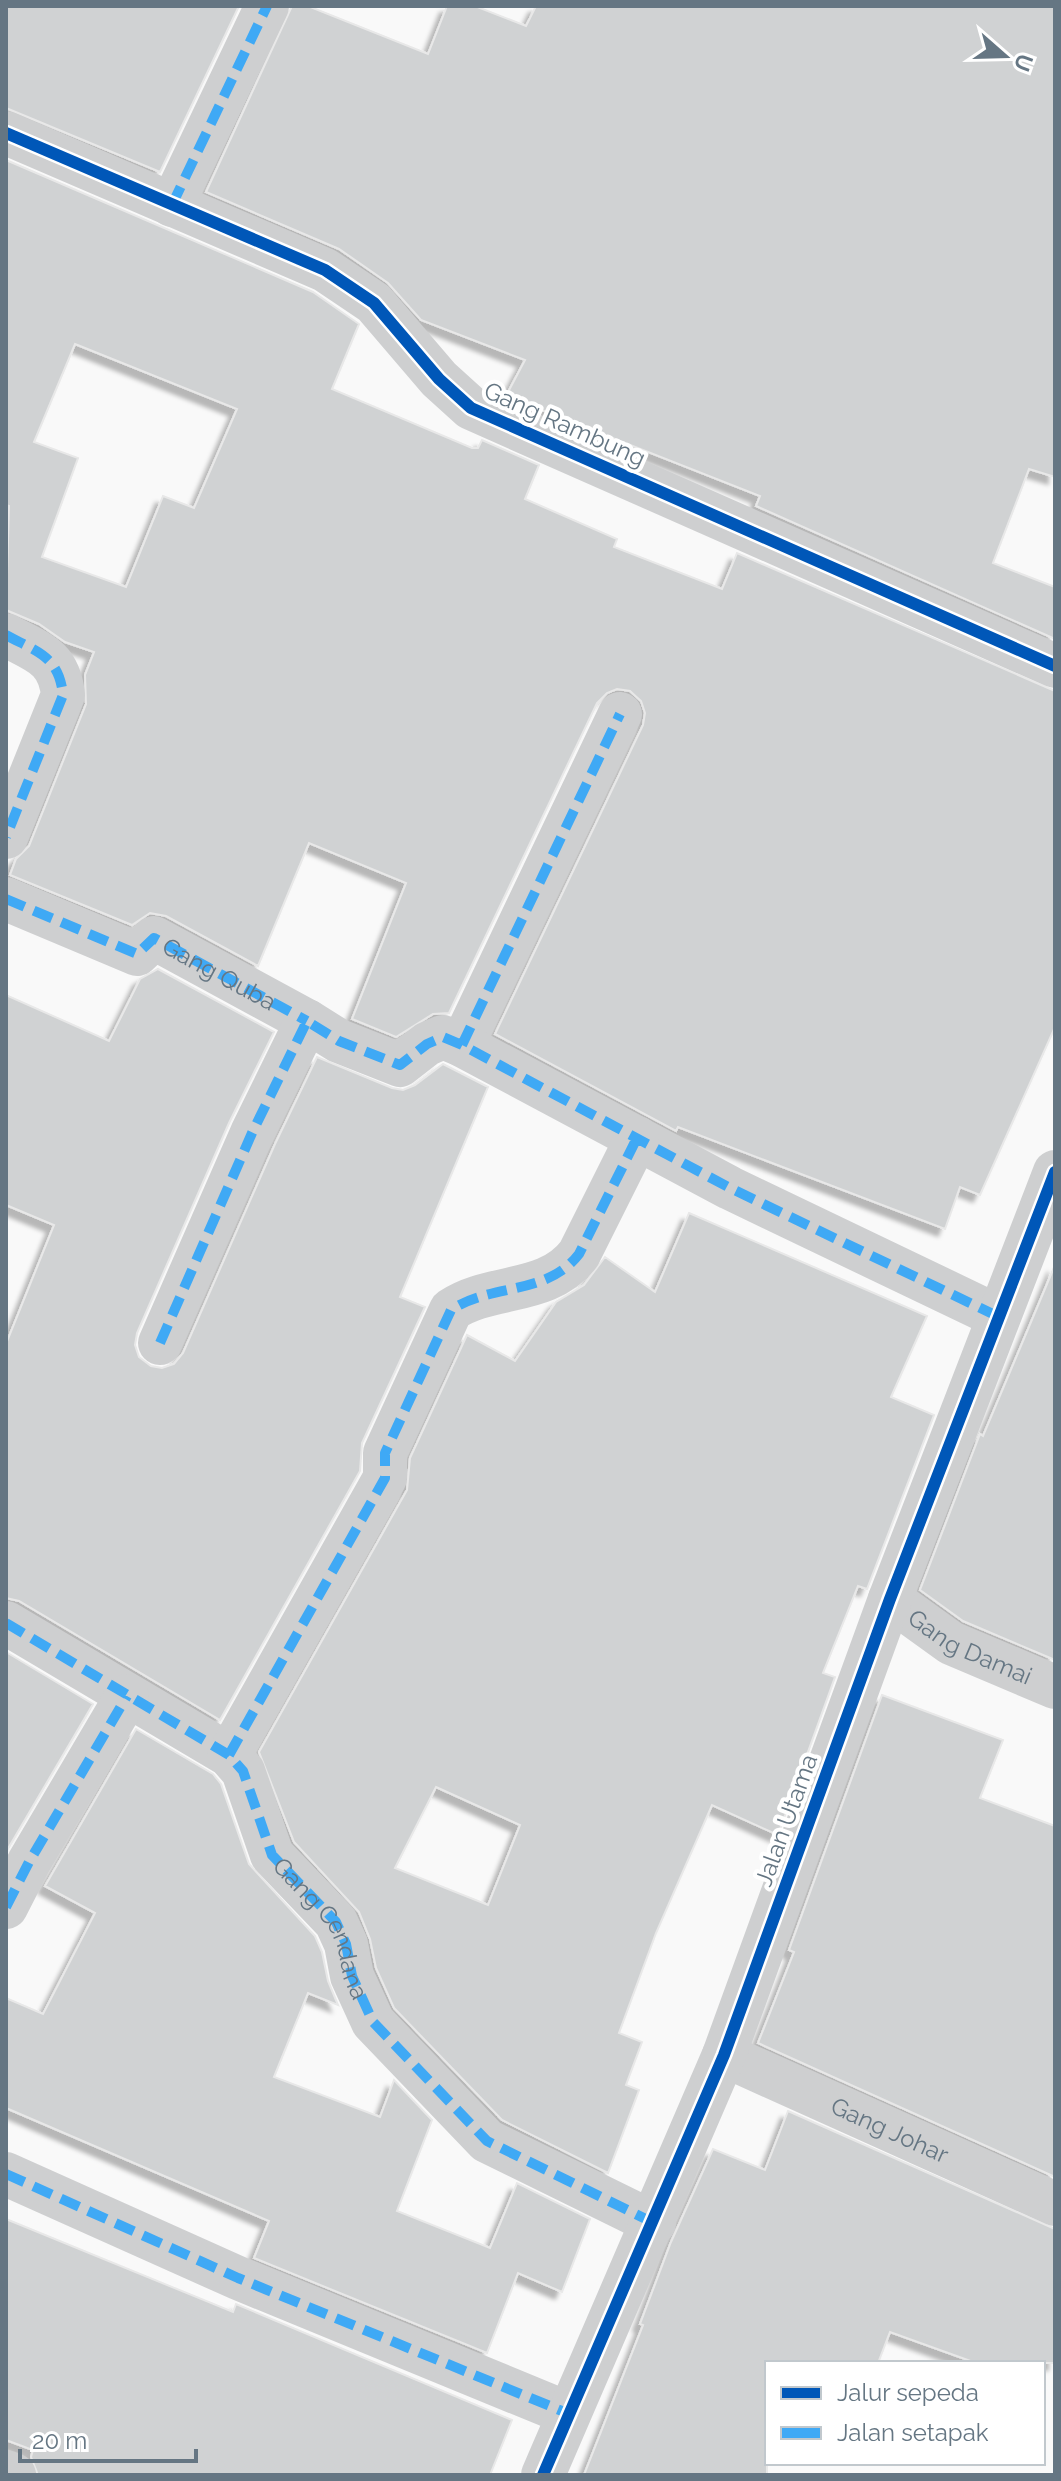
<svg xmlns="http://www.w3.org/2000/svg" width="1061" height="2481" font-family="Raleway,sans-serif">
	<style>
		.building { fill: #d0d2d3; stroke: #e8e8e8; stroke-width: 2; fill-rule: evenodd; filter: url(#shadow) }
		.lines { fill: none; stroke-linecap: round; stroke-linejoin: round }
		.street { stroke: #cecfd0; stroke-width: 44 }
		.quiet { stroke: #3fa9f5; stroke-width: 10; stroke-dasharray: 20 10; stroke-linecap: butt }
		.cycleway-casing { stroke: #fff; stroke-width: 17 }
		.cycleway { stroke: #0057b8; stroke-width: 12 }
		.labels { text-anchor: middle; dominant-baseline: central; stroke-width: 8; stroke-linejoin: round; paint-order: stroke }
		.street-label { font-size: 24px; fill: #657683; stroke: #fff }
	</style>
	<defs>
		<filter id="shadow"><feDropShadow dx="-7" dy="7" stdDeviation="2" flood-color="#0004"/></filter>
	</defs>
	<rect width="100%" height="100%" fill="#f9f9f9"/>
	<path class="building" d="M6 6H239L160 172 6 108Z
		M292 6H308L428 54 447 6H475L526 26 536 6H1055V477L1029 469 993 563 1055 587V639L756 506 760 496 506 396 525 360 421 320 388 283 339 249 206 192Z
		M6 160 313 292 359 324 332 389 472 448H478L482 440 539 465 525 499 617 539 614 547 722 589 737 553 1055 691V1027L980 1195 960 1187 945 1229 678 1127 676 1131 495 1034 643 725 645 713 641 701 630 691 617 689 607 693 597 703 449 1013 433 1014 396 1037 352 1019 406 883 309 843 258 966 166 916 150 913 132 925 10 875 16 859 29 846 86 704 85 675 94 652 65 642 39 624 6 610 9 506 6 505ZM75 344 237 409 194 508 163 496 126 587 42 557 78 458 34 442Z
		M158 969 274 1032 229 1123 137 1333 135 1345 139 1357 151 1366 162 1368 174 1364 183 1353 275 1144 317 1057 392 1088 403 1090 415 1085 443 1064 488 1087 400 1297 425 1307 362 1443 360 1471 220 1720 19 1601 6 1598V1344L54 1225 6 1205V995L109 1041 140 979Z
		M689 1213 927 1316 891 1397 934 1415 867 1589 858 1586 823 1673 835 1677 778 1835 712 1805 656 1933 619 2033 642 2042 626 2085 639 2090 608 2173 502 2120 394 2008 376 1968 370 1939 359 1912 294 1842 259 1752 407 1490 410 1458 467 1335 515 1361 556 1302 584 1285 605 1257 655 1292ZM436 1787 520 1825 488 1905 395 1868Z
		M1055 1265V1660L963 1621 920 1590 980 1434 983 1436Z
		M6 1652 93 1704 6 1852Z
		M882 1695 1003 1740 980 1798 1055 1826V2177L758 2043 794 1952 789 1950Z
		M136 1729 213 1774 221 1784 249 1864 315 1936 322 1952 328 1981 338 2005 308 1993 274 2077 380 2117 394 2080 432 2120 397 2211 490 2248 517 2183 590 2219 562 2292 518 2273 487 2353 254 2258 269 2221 6 2108V1998L43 2014 95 1913 45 1886Z
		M788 2111 1055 2229V2363H976L890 2332 878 2363H767V2475H584L643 2325 640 2324 671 2242 713 2149 765 2170Z
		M6 2219 233 2312 236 2304 512 2420 490 2475H38L31 2457 33 2450 6 2440Z"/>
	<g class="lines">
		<g class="street">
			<path d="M6 133 325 270 374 303 439 379 471 408 1055 666"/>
			<path d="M172 205 267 6"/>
			<path d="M6 635C37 652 59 656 63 695L6 837"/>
			<path id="s1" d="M6 899 137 954 154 938 307 1021"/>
			<path d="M462 1045 620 714"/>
			<path d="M160 1343 252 1133 307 1021 339 1041 400 1065 427 1044 443 1037 462 1045 730 1188 997 1316"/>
			<path id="s2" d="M890 1599 951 1643 1055 1687"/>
			<path id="s3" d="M6 1623 229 1755 243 1771 272 1855 336 1922 346 1944 352 1976 373 2022 487 2141 654 2223"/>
			<path d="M229 1755 385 1478V1453L451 1310C491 1283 547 1296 579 1254L637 1138"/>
			<path d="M6 1907 29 1862 127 1696"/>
			<path id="s4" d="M724 2055 1055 2204"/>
			<path d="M6 2174 238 2278 567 2413"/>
			<path d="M6 2472 14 2475"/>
			<path d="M543 2475 724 2055 890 1599 1055 1172"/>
		</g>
		<path class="quiet" d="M172 205 267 6
			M6 635C37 652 59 656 63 695L6 837
			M6 899 137 954 154 938 307 1021
			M462 1045 620 714
			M160 1343 252 1133 307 1021 339 1041 400 1065 427 1044 443 1037 462 1045 730 1188 997 1316
			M6 1623 229 1755 243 1771 272 1855 336 1922 346 1944 352 1976 373 2022 487 2141 654 2223
			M229 1755 385 1478V1453L451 1310C491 1283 547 1296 579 1254L637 1138
			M6 1907 29 1862 127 1696
			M6 2174 238 2278 567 2413"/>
		<defs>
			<path id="cycleway" d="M6 133 325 270 374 303 439 379 471 408 1055 666
				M543 2475 724 2055 890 1599 1055 1172"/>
		</defs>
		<use href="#cycleway" class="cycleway-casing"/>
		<use href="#cycleway" class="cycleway"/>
	</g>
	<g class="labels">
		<g class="street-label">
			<text transform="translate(565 424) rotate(24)">Gang Rambung</text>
			<text stroke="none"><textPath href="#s1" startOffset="240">Gang Quba</textPath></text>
			<text stroke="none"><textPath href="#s2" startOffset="94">Gang Damai</textPath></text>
			<text transform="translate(786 1820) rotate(-70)">Jalan Utama</text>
			<text stroke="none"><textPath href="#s3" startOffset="460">Gang Cendana</textPath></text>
			<text stroke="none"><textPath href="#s4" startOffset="182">Gang Johar</textPath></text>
		</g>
	</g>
	<rect width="1061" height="2481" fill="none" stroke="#657683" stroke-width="16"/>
	<rect x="765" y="2361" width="280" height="104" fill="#ffffff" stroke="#c1c8cd" stroke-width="2"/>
	<rect x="781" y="2387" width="40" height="12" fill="#0057b8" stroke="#c1c8cd" stroke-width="2"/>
	<text x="837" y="2401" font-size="24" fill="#657683">Jalur sepeda</text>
	<rect x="781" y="2427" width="40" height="12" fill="#3fa9f5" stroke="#c1c8cd" stroke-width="2"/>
	<text x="837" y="2441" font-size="24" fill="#657683">Jalan setapak</text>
	<g transform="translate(1005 56) rotate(110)" stroke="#ffffff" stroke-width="6" paint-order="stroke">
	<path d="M0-6L14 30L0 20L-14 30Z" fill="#657683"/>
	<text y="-12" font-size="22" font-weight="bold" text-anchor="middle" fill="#657683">U</text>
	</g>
	<path d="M20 2449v12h176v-12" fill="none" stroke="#657683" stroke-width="4"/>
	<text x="32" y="2449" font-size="24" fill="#657683" stroke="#ffffff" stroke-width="6" paint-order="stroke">20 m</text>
</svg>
